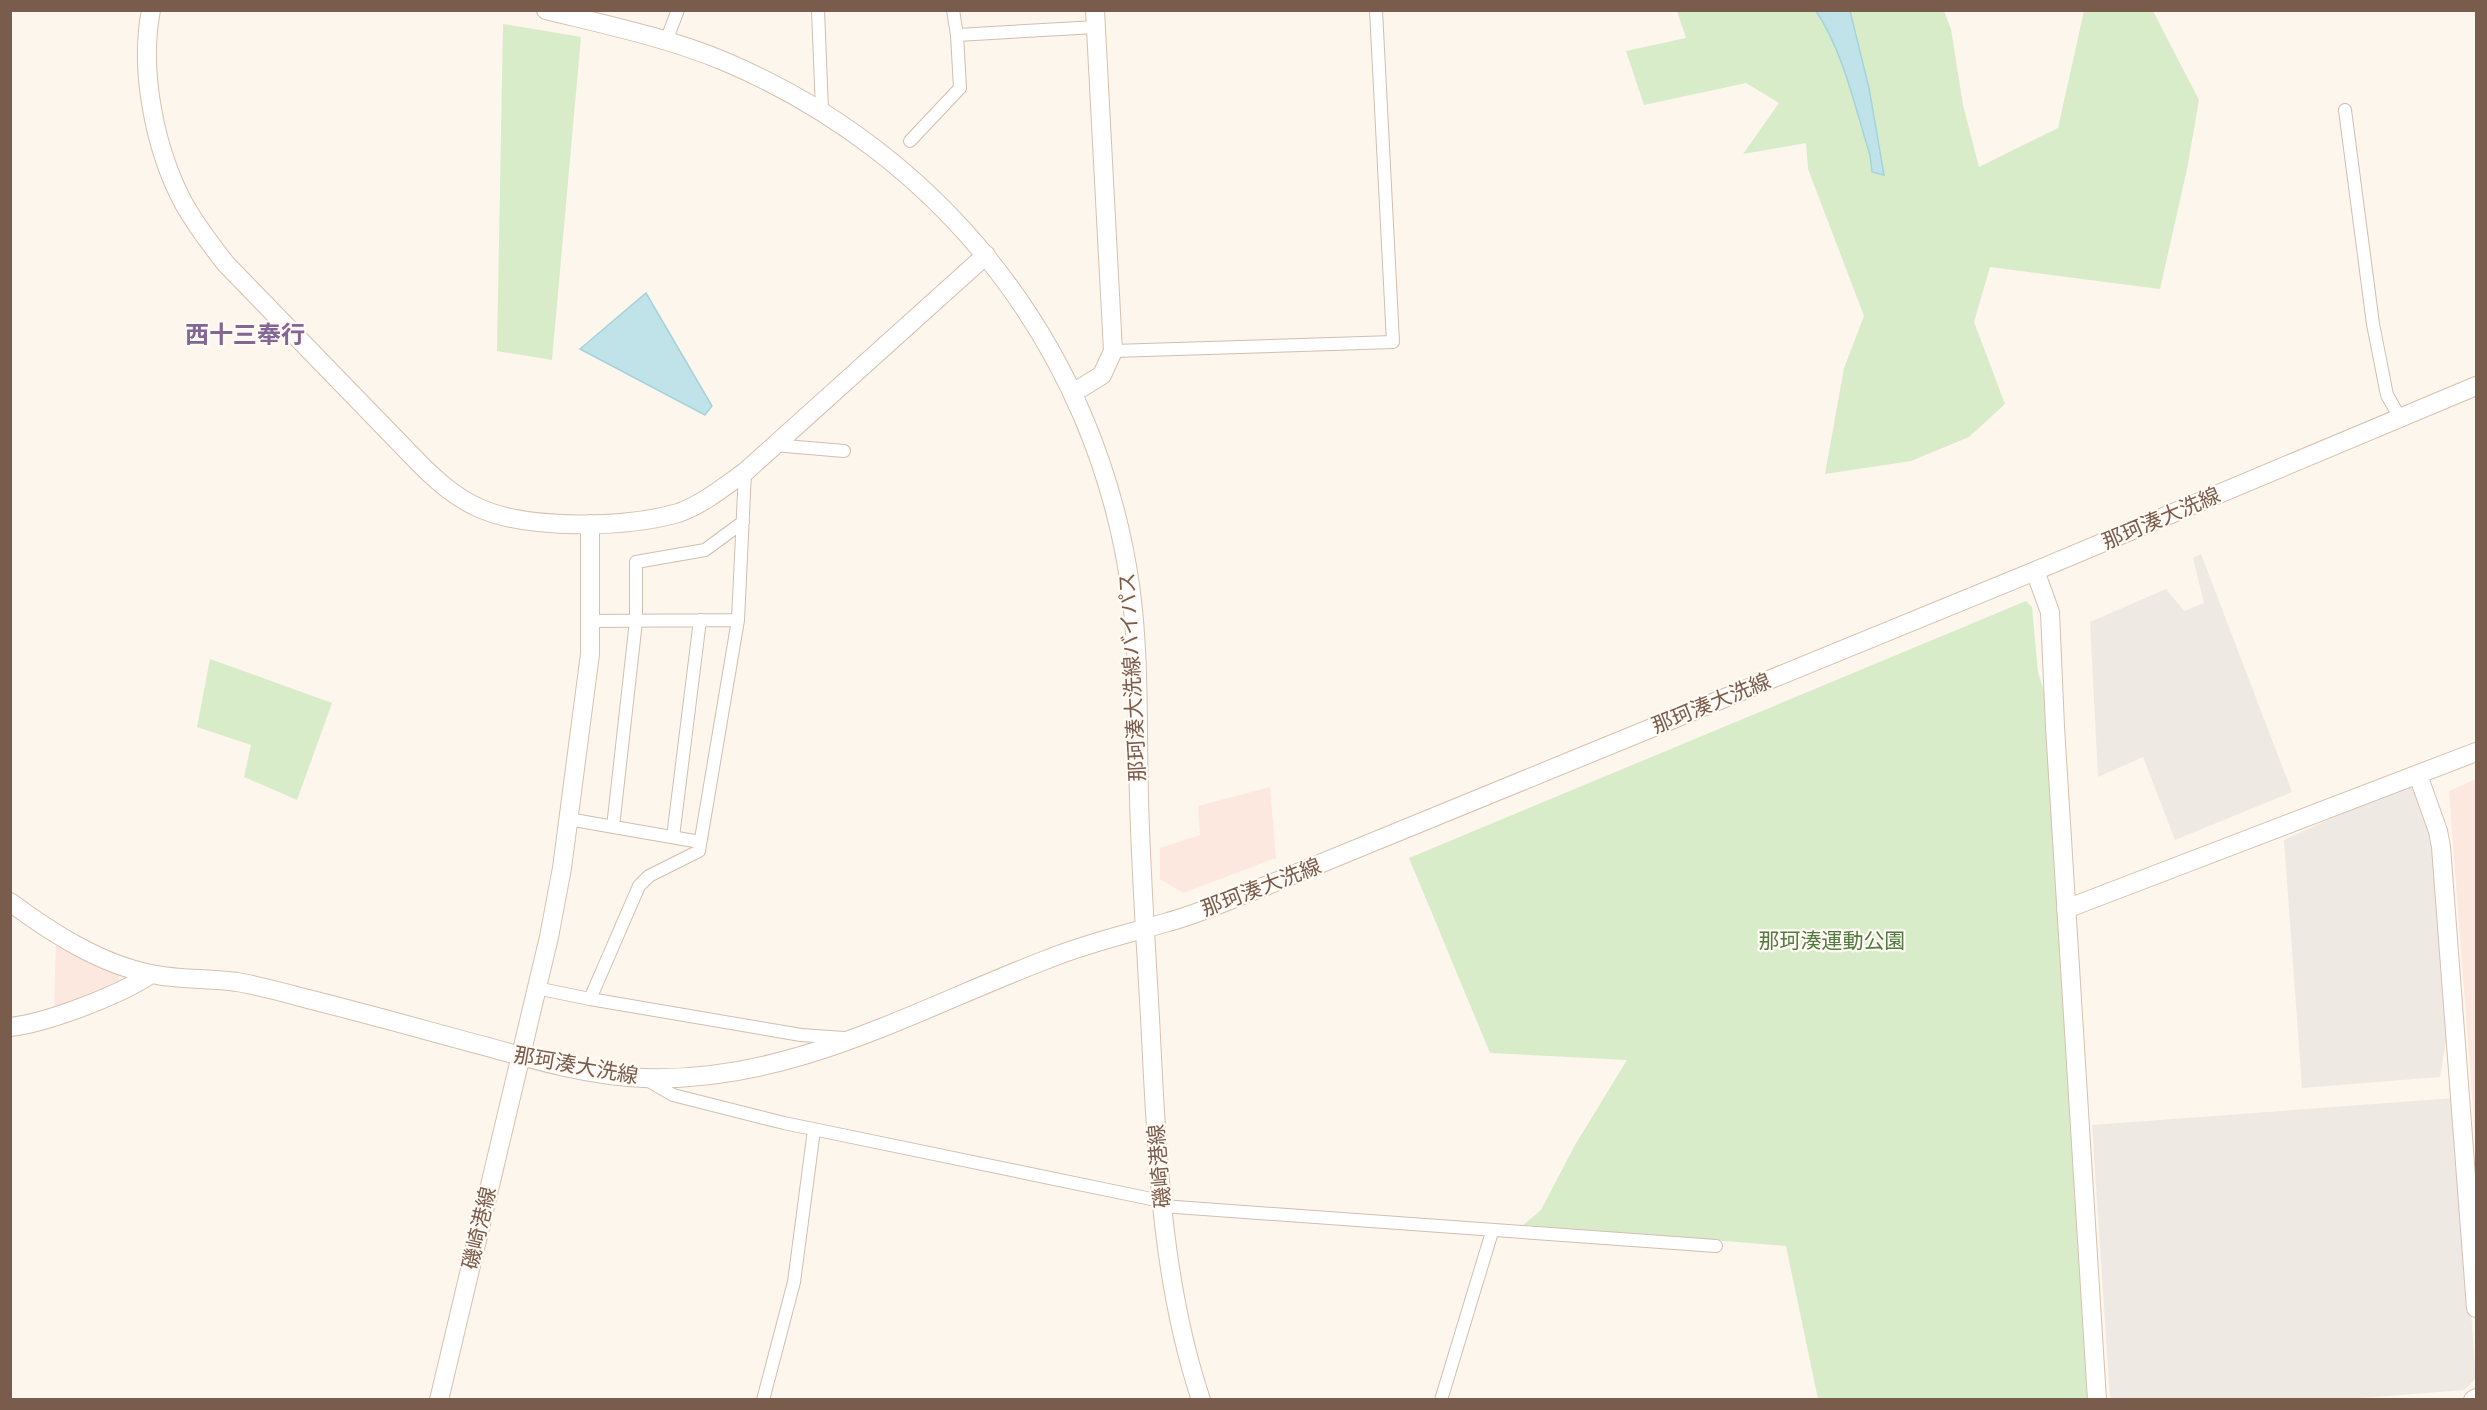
<svg xmlns="http://www.w3.org/2000/svg" width="2487" height="1410" font-family="Raleway,'Noto Sans JP',sans-serif">
	<style>
		.commercial { fill: #fde8e0 }
		.industrial { fill: #efe9e4 }
		.green { fill: #d8ecc9 }
		.water { fill: #bfe3e8; stroke: #a5d3da; stroke-width: 1.5 }
		.lines { fill: none; stroke-linecap: round; stroke-linejoin: round }
		.street-casing { stroke: #d1beb0; stroke-width: 14 }
		.secondary-casing { stroke: #d6c0b0; stroke-width: 20 }
		.street { stroke: #fff; stroke-width: 12 }
		.secondary { stroke: #fff; stroke-width: 18 }
		.labels { text-anchor: middle; dominant-baseline: central; stroke-width: 4.5; stroke-linejoin: round; paint-order: stroke }
		.street-label { font-size: 21px; fill: #7a5c4d; stroke: #fffaf3 }
		.park-label { font-size: 21px; fill: #537a41; stroke: #fffaf3 }
		.quarter-label { font-size: 24px; font-weight: bold; fill: #846695; stroke: #fffaf3 }
	</style>
	<rect width="100%" height="100%" fill="#fdf6ec"/>
	<path class="commercial" d="M2476 779V1148L2449 791Z
		M1270 787 1276 858 1183 893 1160 879V848L1200 835 1198 806Z
		M56 941 119 970V981L115 987 54 1010Z"/>
	<path class="industrial" d="M2201 554 2292 792 2175 840 2143 757 2098 777 2090 622 2166 589 2184 611 2204 603 2193 558Z
		M2403 786 2424 791 2436 850 2446 1041 2440 1077 2302 1088 2284 840Z
		M2455 1098 2476 1378 2464 1390 2350 1399H2113L2110 1397 2092 1125Z"/>
	<path class="green" d="M1677 11H1944L1951 29 1963 105 1979 167 2058 128 2084 11H2153L2199 100 2187 169 2160 289 1990 267 1974 322 2005 404 1969 437 1911 461 1825 474 1844 368 1864 316 1808 169 1806 143 1743 154 1779 103 1746 83 1644 105 1626 51 1686 38Z
		M503 24 581 37 552 360 497 351Z
		M2026 601 2032 607 2038 672 2055 727 2097 1399H1818L1786 1246 1523 1225 1541 1210 1575 1145 1627 1060 1490 1053 1409 858Z
		M210 659 332 703 297 800 244 777 251 745 197 727Z"/>
	<path class="water" d="M1816 11H1850L1869 88 1884 175 1872 172 1870 155C1855 108 1844 53 1816 11Z
		M646 293 712 406 705 415 580 349Z"/>
	<g class="lines">
		<defs>
			<path id="street" d="M818 10 822 110
				M953 10 957 35 1096 27
				M666 41 678 10
				M2345 110 2373 324 2387 395 2400 418
				M910 141 960 88 957 35
				M1113 351 1393 342 1376 10
				M774 445 844 451
				M590 621 738 620
				M568 819 700 842
				M613 827 636 621V562L705 550 743 522
				M673 837 700 620
				M536 988 590 999 639 886 649 876 699 851 738 620 745 472
				M590 999 801 1035 844 1038
				M644 1078 673 1095 784 1123 1161 1201
				M1162 1206 1716 1246
				M763 1400 794 1282 814 1130
				M1441 1400 1492 1232"/>
			<path id="secondary" d="M151 10C139 71 155 150 184 204 196 225 211 245 226 264L420 464C438 482 455 497 479 508 528 530 626 528 678 513 702 505 725 486 745 472L986 255
				M546 10C607 25 669 38 726 62 944 155 1096 350 1130 585 1140 655 1137 728 1139 798 1141 878 1147 958 1151 1037 1157 1159 1162 1283 1201 1400
				M1073 393 1102 375 1113 351 1095 10
				M2035 571 2050 612 2055 727 2097 1400
				M2418 775 2438 831 2441 847 2476 1308
				M10 902C52 933 100 964 151 974 179 980 209 978 237 982 261 986 285 993 308 999 368 1014 428 1031 488 1047 538 1061 591 1076 644 1078 791 1083 914 1010 1048 959 1087 943 1127 934 1168 922 1202 913 1235 897 1268 885L2035 571 2476 386
				M2066 909 2476 752
				M10 1027C47 1023 120 995 151 974
				M439 1400 549 937 562 868 590 654V524
				M2473 1400 2476 1398"/>
		</defs>
		<use href="#street" class="street-casing"/>
		<use href="#secondary" class="secondary-casing"/>
		<use href="#street" class="street"/>
		<use href="#secondary" class="secondary"/>
	</g>
	<g class="labels">
		<g class="street-label">
			<text transform="translate(2161 518) rotate(-23)">那珂湊大洗線</text>
			<text transform="translate(1132 677) rotate(-93)">那珂湊大洗線バイパス</text>
			<text transform="translate(1711 703) rotate(-22)">那珂湊大洗線</text>
			<text transform="translate(1261 887) rotate(-21)">那珂湊大洗線</text>
			<text transform="translate(576 1065) rotate(10)">那珂湊大洗線</text>
			<text transform="translate(1159 1166) rotate(-95)">磯崎港線</text>
			<text transform="translate(479 1228) rotate(-77)">磯崎港線</text>
		</g>
		<g class="park-label">
			<text x="1832" y="940">那珂湊運動公園</text>
		</g>
		<g class="quarter-label">
			<text x="245" y="334">西十三奉行</text>
		</g>
	</g>
	<rect width="2487" height="1410" fill="none" stroke="#7a5c4d" stroke-width="24"/>
</svg>
